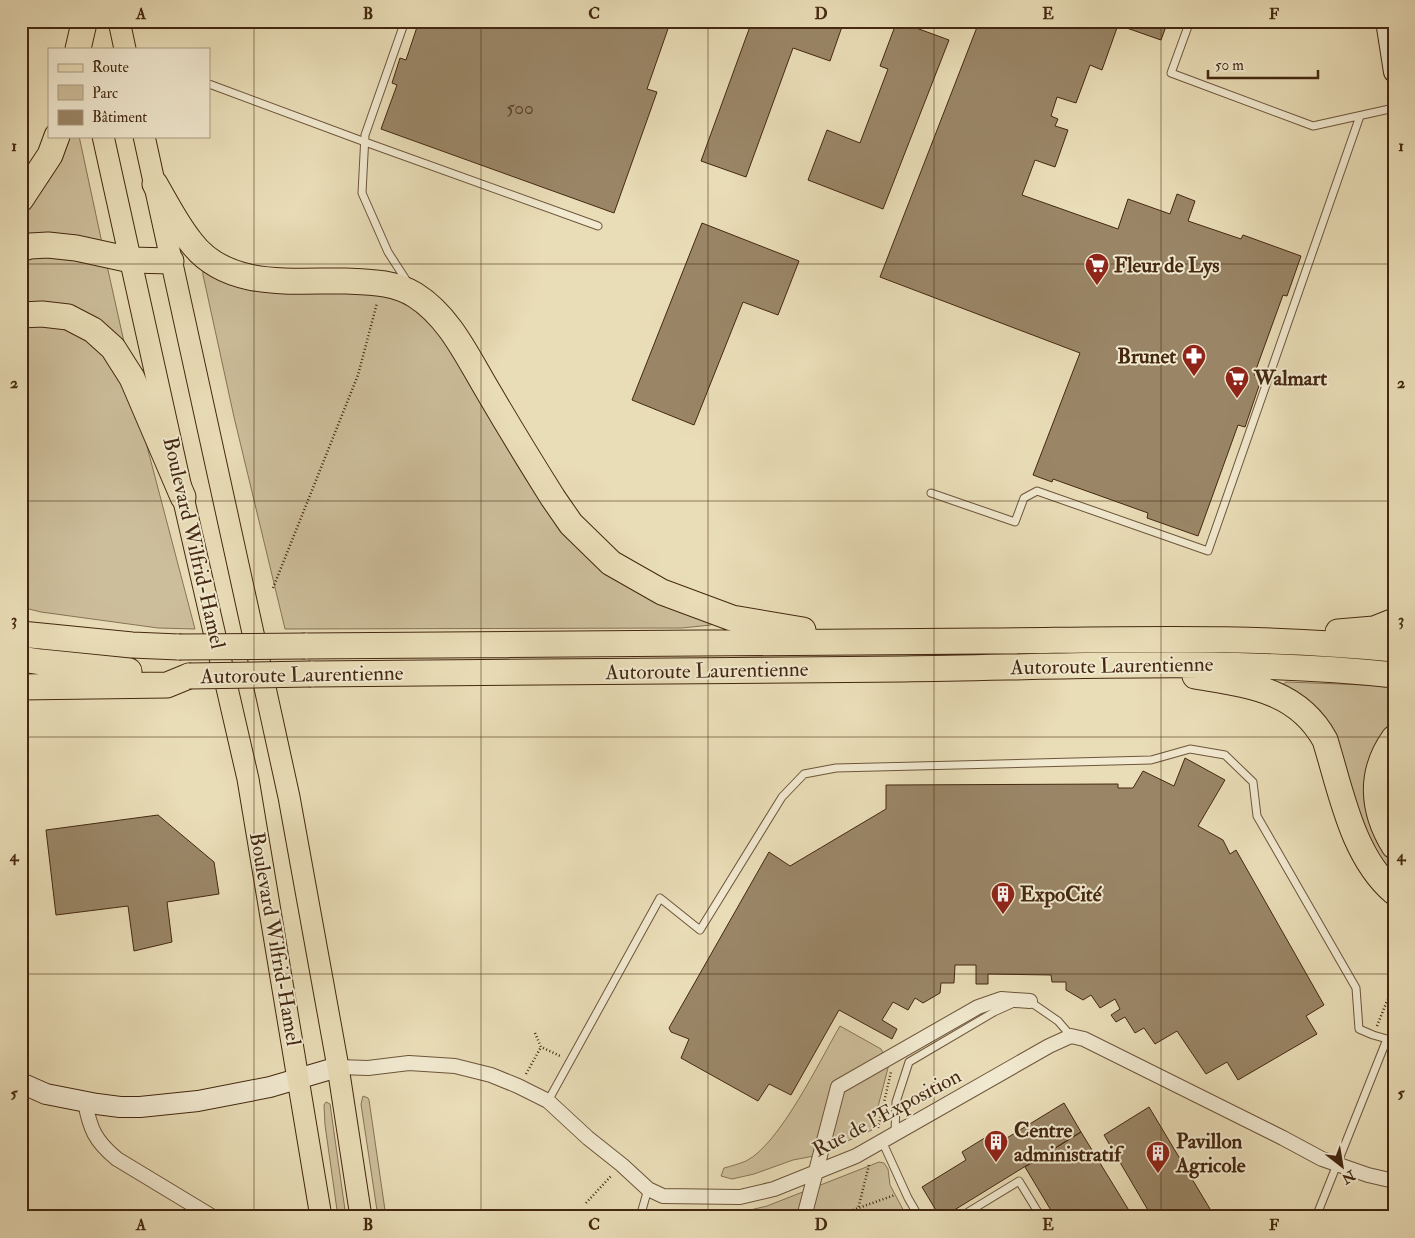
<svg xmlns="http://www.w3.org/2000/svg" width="1415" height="1238" font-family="'IM FELL Double Pica',serif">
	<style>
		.green { fill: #cdbe9b; stroke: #887356 }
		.building { fill: #9a8667; stroke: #442810 }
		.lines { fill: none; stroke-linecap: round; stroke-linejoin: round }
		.lane-casing { stroke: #6d553a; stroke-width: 9 }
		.street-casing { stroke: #6d553a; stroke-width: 16 }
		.secondary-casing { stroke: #442810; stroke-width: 22 }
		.primary-casing { stroke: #442810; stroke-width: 23 }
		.highway-casing { stroke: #442810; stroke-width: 27 }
		.path { stroke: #442810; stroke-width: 2.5; stroke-dasharray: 1 2.5; stroke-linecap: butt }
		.lane { stroke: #f1e9d0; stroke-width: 7 }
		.street { stroke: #f1e9d0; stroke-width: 14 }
		.secondary { stroke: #f1e9d0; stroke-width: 20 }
		.primary { stroke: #e9ddb7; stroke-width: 21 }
		.highway { stroke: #e9ddb7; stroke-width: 25 }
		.highway-bridge-casing { stroke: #442810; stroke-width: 27; stroke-linecap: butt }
		.highway-bridge { stroke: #e9ddb7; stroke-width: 25 }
		.grid { fill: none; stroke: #442810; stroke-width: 1; stroke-opacity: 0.55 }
		.labels { text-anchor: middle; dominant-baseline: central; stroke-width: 4; stroke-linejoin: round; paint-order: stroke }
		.number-label { font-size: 19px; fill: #5a4026 }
		.poi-label { font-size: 21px; font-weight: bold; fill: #442810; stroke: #f1e9d0; text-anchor: start }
		.street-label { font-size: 21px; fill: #442810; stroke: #f1e9d0 }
		.neatline { fill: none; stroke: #442810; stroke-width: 2 }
		.grid-label { font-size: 16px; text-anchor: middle; font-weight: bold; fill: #442810 }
	</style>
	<rect width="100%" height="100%" fill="#e9ddb7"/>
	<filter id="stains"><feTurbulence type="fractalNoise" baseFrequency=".004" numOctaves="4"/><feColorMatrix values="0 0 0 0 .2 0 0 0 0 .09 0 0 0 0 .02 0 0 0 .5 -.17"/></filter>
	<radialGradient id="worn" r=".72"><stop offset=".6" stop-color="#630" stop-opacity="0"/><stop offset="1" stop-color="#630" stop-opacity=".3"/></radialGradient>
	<path class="green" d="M68 136H79L102 243 21 241V216L30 205Z
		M21 255 106 261 124 342 93 316 77 309 21 304Z
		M202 261 398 297 435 324 548 505 712 620 711 625 682 628 285 629 234 417 203 275Z
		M40 324 66 328 95 344 114 362 144 435 195 629 158 628 41 612 21 607V326Z
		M1286 682 1394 686V730L1385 739 1387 852 1394 861V874L1377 853 1362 822 1341 751 1284 686 1283 684Z
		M840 1026 881 1049 889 1064 872 1130 814 1156 793 1160 754 1174 732 1179 721 1176 724 1168C731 1166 739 1164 746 1161 780 1144 820 1060 840 1026Z
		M363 1096 368 1098 369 1100 386 1217H378L361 1104Z
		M326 1102 330 1104 346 1217H338L325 1125 324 1105Z
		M879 1162 884 1163 888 1169 890 1185 907 1217H669L667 1214 672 1211 691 1214H733L767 1206Z"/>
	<path class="building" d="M419 21H666L670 23 647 89 657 92 614 213 381 129 397 85 392 83 400 58 406 60Z
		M752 21H844L830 61 793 48 746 177 701 161Z
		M897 21 949 40 883 209 808 180 827 130 860 143 888 69 880 66Z
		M977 21H1168L1161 40 1118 25 1102 70 1090 65 1076 103 1057 97 1051 116 1058 119 1055 126 1068 130 1055 167 1035 160 1022 195 1118 229 1128 199 1170 214 1177 194 1195 201 1188 221 1241 239 1243 235 1301 256 1287 296 1283 295 1254 375 1262 377 1245 427 1238 425 1198 536 1147 518 1148 513 1053 479 1052 482 1033 475 1080 353 880 277 979 22Z
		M702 223 799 261 778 315 743 302 694 425 632 400Z
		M1185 758 1225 780 1198 826 1223 840 1230 854 1236 850 1324 1005 1306 1016 1317 1034 1238 1080 1227 1062 1206 1074 1177 1031 1155 1044 1144 1028 1135 1033 1125 1017 1116 1022 1111 1015 1120 1009 1115 999 1100 1008 1091 995 1083 1000 1066 990V982H1052L1051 975 988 974V984H976V965H955L954 983H941L940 993 923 1003 915 998 908 1010 893 1002 882 1020 897 1029 892 1039 839 1010 791 1095 769 1084 758 1101 681 1058 689 1039 671 1032 669 1028 769 852 790 866 886 809V785L1118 784V788H1133L1143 771 1174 786Z
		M158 815 214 862 219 894 167 902 172 942 134 951 128 906 56 915 46 830Z
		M1064 1103 1081 1132 943 1217H940L922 1187 966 1160 962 1152 991 1134 997 1144Z
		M1149 1107 1213 1214 1209 1217H1152L1104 1135Z
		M1081 1132 1133 1217H1055L1025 1167Z"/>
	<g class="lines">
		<defs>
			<path id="lane" d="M405 21 365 135 362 193 388 252 408 283
				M1190 21 1171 73 1313 126 1394 108
				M209 84 365 142 598 226
				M931 493 1015 522 1024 498 1037 491 1208 551 1360 116
				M1029 1001 1058 1021 1071 1036
				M548 1101 660 898 700 930 782 797 804 774 836 768 1151 760 1190 749 1225 755 1253 782 1257 816 1356 988 1359 1029 1373 1035 1387 1039 1316 1217
				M895 1134 896 1102 909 1062 994 1012 1014 1003
				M882 1141 908 1198 919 1217
				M640 1217 648 1189
				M960 1217 1019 1181 1041 1217"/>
			<path id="street" d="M21 47V85
				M338 1067 368 1068 409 1063 455 1066 491 1075 518 1086 548 1101 588 1138 622 1165 648 1189 663 1196 740 1197 774 1189 856 1156 1049 1046 1071 1036 1084 1039 1283 1138 1322 1159 1368 1175 1394 1181
				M85 1102C90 1129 95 1141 117 1159L213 1217
				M804 1217 838 1087 978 1007 1001 999 1030 1001"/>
			<path id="secondary" d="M1386 21 1394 72
				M21 1083 46 1094 97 1104 120 1107H140L198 1101 270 1087 338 1067"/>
			<path id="primary" d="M119 21 125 49
				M103 136 183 497 248 779 321 1217
				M144 136 289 797 338 1067 361 1217"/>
			<path id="highway" d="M78 49 84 23
				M155 184C166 203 177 225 191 242 227 290 293 280 346 281 370 282 394 282 415 295 450 317 468 358 488 391 509 427 531 463 553 498L571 524 611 563 662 592 732 618 803 630
				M21 199 50 155 57 136
				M21 249 30 246 48 245 76 248 131 260 171 261
				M21 315 42 314 68 317 93 330 113 348 132 378 183 497
				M1338 632 1374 629 1394 621
				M21 634 132 645 179 647
				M305 646C531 644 757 641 984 641 1120 640 1258 635 1394 649
				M21 659 41 662 129 671
				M311 674C509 673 707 672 904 669 1067 667 1231 658 1394 675
				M1195 676C1247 685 1297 689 1325 740 1341 791 1352 856 1394 892
				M21 687 167 685 189 676
				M1394 738C1369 773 1372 810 1394 846"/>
		</defs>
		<use href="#lane" class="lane-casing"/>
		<use href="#street" class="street-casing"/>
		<use href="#secondary" class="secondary-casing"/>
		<use href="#primary" class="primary-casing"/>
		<use href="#highway" class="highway-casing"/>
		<path class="path" d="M273 588 358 375 377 303
			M1377 1026 1387 1001 1394 991
			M535 1033 541 1047 560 1056
			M526 1074 541 1047
			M878 1128 891 1072
			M586 1203 612 1175
			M661 1210 665 1217
			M833 1217 895 1195
			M856 1217 869 1165"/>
		<use href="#lane" class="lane"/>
		<use href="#street" class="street"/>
		<use href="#secondary" class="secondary"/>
		<use href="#primary" class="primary"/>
		<use href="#highway" class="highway"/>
		<defs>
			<path id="highway-bridge" d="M179 647 305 646
				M189 676 311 674"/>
		</defs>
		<use href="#highway-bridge" class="highway-bridge-casing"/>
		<use href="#highway-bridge" class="highway-bridge"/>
	</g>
	<path class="grid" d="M254 21V1217M481 21V1217M708 21V1217M934 21V1217M1161 21V1217M21 264H1394M21 501H1394M21 737H1394M21 974H1394"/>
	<defs>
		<symbol id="supermarket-pin" viewBox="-11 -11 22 30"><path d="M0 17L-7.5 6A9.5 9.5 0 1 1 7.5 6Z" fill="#8f2418" stroke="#f1e9d0"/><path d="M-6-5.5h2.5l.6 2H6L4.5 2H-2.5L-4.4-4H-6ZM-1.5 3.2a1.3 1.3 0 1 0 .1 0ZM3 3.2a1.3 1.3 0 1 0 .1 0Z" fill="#fff"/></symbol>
		<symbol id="pharmacy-pin" viewBox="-11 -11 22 30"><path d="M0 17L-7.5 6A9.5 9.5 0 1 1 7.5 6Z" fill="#8f2418" stroke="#f1e9d0"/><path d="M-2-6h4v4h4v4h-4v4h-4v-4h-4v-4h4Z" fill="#fff"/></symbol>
		<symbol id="building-pin" viewBox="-11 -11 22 30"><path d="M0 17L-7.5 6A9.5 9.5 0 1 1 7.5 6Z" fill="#8f2418" stroke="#f1e9d0"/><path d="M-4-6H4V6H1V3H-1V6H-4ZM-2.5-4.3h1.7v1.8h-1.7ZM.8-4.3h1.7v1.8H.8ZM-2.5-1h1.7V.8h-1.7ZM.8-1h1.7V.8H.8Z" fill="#fff"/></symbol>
	</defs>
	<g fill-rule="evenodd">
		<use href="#supermarket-pin" x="1083" y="251" width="28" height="38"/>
		<use href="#pharmacy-pin" x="1180" y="342" width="28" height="38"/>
		<use href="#supermarket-pin" x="1223" y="364" width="28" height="38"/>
		<use href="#building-pin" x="989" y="880" width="28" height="38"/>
		<use href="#building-pin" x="982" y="1128" width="28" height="38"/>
		<use href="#building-pin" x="1144" y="1139" width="28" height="38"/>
	</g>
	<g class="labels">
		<g class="number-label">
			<text x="520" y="108">500</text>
		</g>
		<g class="poi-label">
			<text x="1114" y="265">Fleur de Lys</text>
			<text x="1176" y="356" text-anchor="end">Brunet</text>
			<text x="1254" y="378">Walmart</text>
			<text x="1020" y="894">ExpoCité</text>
			<text x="1014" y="1130">Centre<tspan x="1014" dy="24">administratif</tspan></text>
			<text x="1176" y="1141">Pavillon<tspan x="1176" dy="24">Agricole</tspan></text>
		</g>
		<g class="street-label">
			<text transform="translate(194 543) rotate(77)">Boulevard Wilfrid-Hamel</text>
			<text transform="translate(1112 666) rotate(-1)">Autoroute Laurentienne</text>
			<text transform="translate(707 671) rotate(-1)">Autoroute Laurentienne</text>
			<text transform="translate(302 675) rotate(-1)">Autoroute Laurentienne</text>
			<text transform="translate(275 939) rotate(80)">Boulevard Wilfrid-Hamel</text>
			<text transform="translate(887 1113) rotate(-28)">Rue de l'Exposition</text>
		</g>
	</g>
	<rect width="1415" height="1238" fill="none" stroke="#e9ddb7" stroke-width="55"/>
	<rect x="48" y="48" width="162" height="90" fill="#f1e9d0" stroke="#ac9c83"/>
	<rect x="58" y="64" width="25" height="8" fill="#e9ddb7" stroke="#ac9c83"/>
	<text x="92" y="72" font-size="15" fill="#442810">Route</text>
	<rect x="58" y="85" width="25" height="15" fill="#cdbe9b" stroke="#ac9c83"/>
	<text x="92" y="98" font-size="15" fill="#442810">Parc</text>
	<rect x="58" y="110" width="25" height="15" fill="#9a8667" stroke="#ac9c83"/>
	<text x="92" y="122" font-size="15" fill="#442810">Bâtiment</text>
	<g transform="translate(1342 1166) rotate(149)" stroke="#f1e9d0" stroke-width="4" paint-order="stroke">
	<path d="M0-4L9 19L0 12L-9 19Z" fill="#442810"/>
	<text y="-8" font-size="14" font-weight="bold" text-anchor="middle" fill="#442810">N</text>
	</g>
	<path d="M1208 70v8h110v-8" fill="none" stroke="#442810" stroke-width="2.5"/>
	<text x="1215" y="70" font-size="15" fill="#442810" stroke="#f1e9d0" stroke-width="4" paint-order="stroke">50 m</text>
	<rect x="28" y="28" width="1360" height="1182" class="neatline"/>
	<g class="grid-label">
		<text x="141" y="19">A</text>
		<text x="368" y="19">B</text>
		<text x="594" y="19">C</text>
		<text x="821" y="19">D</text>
		<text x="1048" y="19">E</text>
		<text x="1274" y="19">F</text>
		<text x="14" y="151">1</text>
		<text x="1401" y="151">1</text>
		<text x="14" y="388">2</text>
		<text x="1401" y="388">2</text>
		<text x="14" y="625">3</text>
		<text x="1401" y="625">3</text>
		<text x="14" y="861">4</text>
		<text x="1401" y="861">4</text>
		<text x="14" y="1098">5</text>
		<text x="1401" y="1098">5</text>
		<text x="141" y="1230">A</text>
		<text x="368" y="1230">B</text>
		<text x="594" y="1230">C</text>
		<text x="821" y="1230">D</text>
		<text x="1048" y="1230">E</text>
		<text x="1274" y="1230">F</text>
	</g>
	<rect width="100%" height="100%" filter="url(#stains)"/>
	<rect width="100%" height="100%" fill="url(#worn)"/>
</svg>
